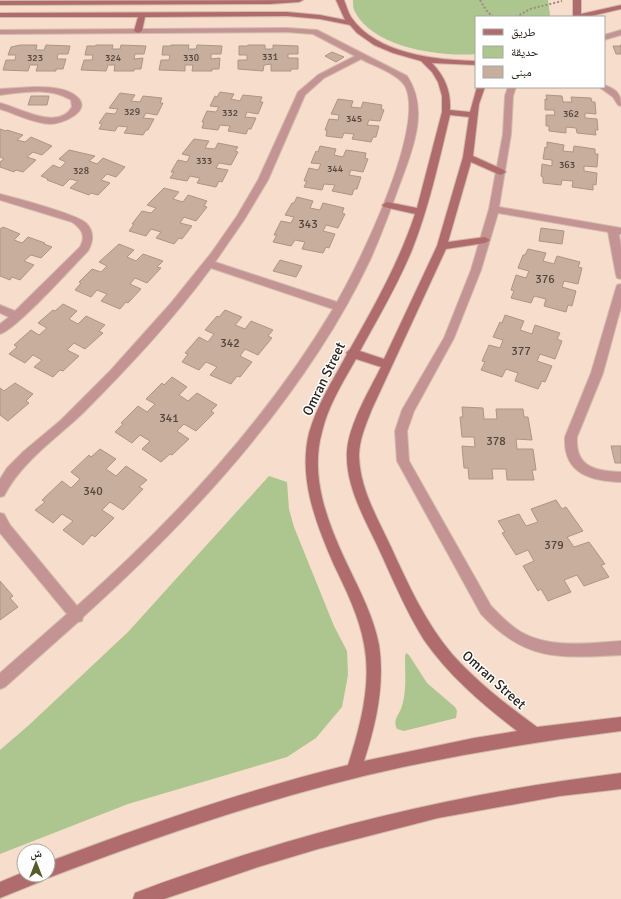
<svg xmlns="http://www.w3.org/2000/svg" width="621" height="899" font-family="Signika,'Noto Naskh Arabic',sans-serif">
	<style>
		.green { fill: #adc68f }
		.building { fill: #c7ae9d; stroke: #ad9584 }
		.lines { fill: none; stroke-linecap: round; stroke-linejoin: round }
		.street-casing { stroke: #d2bbab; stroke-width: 2 }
		.secondary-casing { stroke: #d2bbab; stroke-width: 2 }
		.path { stroke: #9e8b7e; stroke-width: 2; stroke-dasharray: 2 2; stroke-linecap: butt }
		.street { fill: #c39493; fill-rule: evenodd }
		.secondary { fill: #b06c6d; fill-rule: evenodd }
		.labels { text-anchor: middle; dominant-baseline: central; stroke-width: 3; stroke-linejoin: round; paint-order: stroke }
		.far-number-label { font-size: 10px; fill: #51443b }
		.number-label { font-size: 12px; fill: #51443b }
		.street-label { font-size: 14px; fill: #2a201a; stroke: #fff }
	</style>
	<rect width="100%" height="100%" fill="#f7ddcb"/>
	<path class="green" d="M353 0H548L550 15 549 17H476V54C440 57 374 48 355 12 353 9 353 4 353 0Z
		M269 476 287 482 289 509 294 527 334 626 347 651 348 675 342 707 316 738 287 757 128 804 0 854V750L29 725 128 632Z
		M406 653 409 655 427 683 455 707 457 711 456 718 404 731 397 729C393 721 397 717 401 709 407 693 405 674 405 656Z"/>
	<path class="building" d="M20 45H37L36 50H44L46 45 70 46 68 54H58L57 59H66L63 69H56V71H36L38 65H30L28 71 3 70 6 60H15L16 55H8L11 47Z
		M96 45H113L112 49H120L121 45 146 46 144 54H135L134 59 143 58 141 69H134V71H114L115 65H108L106 71 81 70 84 60H92L93 55H85L87 46H95Z
		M171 45H189L188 49H196L197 45 222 46 221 54H211V59L220 58 219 69H212V71H192L193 65H185V71L159 70 161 60H169L170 55H162L163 46H171Z
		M248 45H265V49H273V45L298 46V54H288V58H298V69H291V71H271V64L264 65 263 71 238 69V60H247V55H239V46H247Z
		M620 45H621V54H616L613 46H621Z
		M332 52 344 57 336 62 325 56Z
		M220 92 234 94 231 99 240 101 243 95 262 97 260 102H263L258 114 247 112 245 117 256 118 251 129H248L246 134 228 131 230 126 220 125 218 130 202 128 204 122H202L207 111 216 112 219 107 210 106 215 96 217 97Z
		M120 93 135 95 131 101 140 102 143 96 162 98 160 103H163L157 115 146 113 143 118 154 119 148 130H146L143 135 124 133 128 127 118 126 115 131 99 129 102 124 99 123 106 113 115 114 118 109 109 108Z
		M546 95 562 96 563 102H572L571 97 591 98 592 102H595L596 114 585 113V118L597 119 598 130H595L596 135 577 133 576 128 566 127V133L549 131V126H546V115H555L554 110H545V99L547 100Z
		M31 96H49L47 105H28Z
		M338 99 353 101 351 107 361 108 363 102 382 105 381 109 384 110 380 121 369 120 367 125 379 126 376 137H373L371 142 352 139 354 134 344 133 342 138 326 136 327 130H325L329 119 338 120 339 115 331 114Z
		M0 129 6 131 7 130 23 135 17 140 25 142 31 137 52 146 42 155 33 152 27 157 36 160 23 172 16 170 14 172 0 167V162L4 159 0 157Z
		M194 139 209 141 205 148 215 149 218 143 238 147 235 151 238 152 231 165 219 163 216 168 228 170 222 182 219 181 216 187 197 183 200 178 190 176 187 181 170 178 174 172H171L178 160 187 162 190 156 182 154Z
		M547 142 564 145 563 151 573 152 574 146 595 149V154H598L597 167 584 166V171L597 173 596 185 593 184V190L572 187 573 181 562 180 561 185 543 183V177L541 176 542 164 552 166V160L543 159 545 147 547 148Z
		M320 146 336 149 334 155 343 157 346 150 366 153 365 158 368 159 363 172 351 170 349 175 361 177 357 189H354L352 195 332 191 335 185 324 184 322 190 304 187 307 181H304L309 168 318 170 321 164 311 163 316 151 318 152Z
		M69 150 95 156 89 161 97 164 103 158 125 167 116 177 107 174 101 180 110 183 98 195 91 193 89 195 70 188 78 181 70 179 63 186 47 180 48 179 41 176 53 165 60 168 66 162 59 159Z
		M164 188 179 192 173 199 183 202 188 195 207 201 204 206 207 207 196 221 184 217 180 223 192 226 182 239 179 238 174 244 156 238 161 232 151 229 146 236 129 231 134 224H132L142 211 151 213 156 208 147 205Z
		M297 197 313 201 310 208 320 210 323 203 344 208 342 213 345 214 338 228 326 225 323 231 335 234 329 248 326 247 323 253 302 249 305 242 295 240 291 246 273 242 277 235H274L281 221 291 223 294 217 285 215 292 203H294Z
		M3 227 20 234 14 240 22 243 28 237 45 243 44 244 52 247 41 258 31 255 24 261 34 265 20 280 12 277 10 280 0 276V229Z
		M541 228 564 231 562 244 539 241Z
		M119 244 134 250 127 257 136 261 143 254 163 261 157 267 161 268 147 283 135 278 130 284 141 289 128 303 126 302 120 309 101 301 107 294 97 290 91 297 75 290 81 283 79 282 92 269 101 272 107 266 99 262Z
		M528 249 546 253 543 261 554 264 557 256 580 262 578 267 582 268 578 284 564 281 562 287 576 291 572 306 568 305 566 312 544 306 546 299 534 296 531 303 511 298 514 291 511 290 516 275 526 278 529 271 518 268 523 255H525Z
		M280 260 302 266 296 277 273 271Z
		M63 304 77 311 69 319 78 324 86 316 105 325 99 331 103 333 85 349 74 343 67 350 79 356 63 371 60 370 53 377 34 367 42 360 33 355 25 363 9 354 17 347 14 345 31 330 39 335 47 328 38 323 53 310 55 311Z
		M225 310 242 317 235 325 245 329 251 321 273 330 268 336 272 338 258 355 245 349 240 356 252 362 240 377 237 376 231 384 210 375 217 367 206 362 199 370 182 362 188 354 185 353 199 337 208 342 214 334 205 330 217 316 219 317Z
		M505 315 524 321 520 330 532 334 535 325 560 333 557 339 562 341 555 359 540 354 537 361 552 366 545 382 542 381 538 389 515 381 518 373 506 369 502 377 481 370 485 362 482 361 489 345 500 348 503 340 493 337 500 322 502 323Z
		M172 377 187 387 179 395 188 401 197 393 217 405 211 411 214 413 196 431 184 424 177 431 189 439 172 455 170 454 161 462 142 449 150 441 140 435 132 443 115 432 123 424 121 423 138 406 147 412 155 404 146 399 162 383 164 385Z
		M15 383 33 394 26 401 29 403 8 421 0 415V388L4 391Z
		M462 407 483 408 484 419H497L496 409H523L524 417H528L532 440 516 439 517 449H533L536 470H532L534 480H507L506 469H492L493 479H469L468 468H464L462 446 475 447 474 437H462L460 417H463Z
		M611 446H621V463H615Z
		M100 449 116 459 106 469 116 476 126 466 147 480 139 487 143 489 123 510 110 502 102 510 114 518 95 537 92 535 83 545 63 530 73 521 62 514 53 523 35 510 45 502 42 500 62 481 71 488 80 479 71 472 89 455 91 457Z
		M556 500 562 509 566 507 583 531 567 537 574 547 589 542 605 564 601 565 609 577 584 586 577 575 564 580 571 592 548 601 541 589 538 591 523 566 534 561 528 550 516 555 502 533 505 532 498 521 519 514 526 526 538 522 531 509Z
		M0 581 13 596 10 598 18 607 0 620Z"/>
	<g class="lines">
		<defs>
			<path id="street" d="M287 28 317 30 407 76C430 110 412 151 399 186 390 211 381 236 370 260 306 395 194 517 83 617L82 621 78 622 5 687 0 689V673L67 614 0 533V513L4 514 10 525 77 606C175 519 266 421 333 309L211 268C173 320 129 367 84 412 56 439 22 461 4 496L0 497V479L7 468 24 451 61 420 110 371 171 303 212 252 237 216 258 180 298 92 318 75 355 56 313 34 287 32 0 34V30ZM361 59C374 66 401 75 406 88 424 131 360 262 337 302L215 262 244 220 268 180 305 95 324 78Z
				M621 30V35L604 40V35Z
				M604 85C616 89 621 93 621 106L618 105 613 97 599 87H604Z
				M34 87C47 87 65 87 76 96 94 110 63 124 50 124 33 123 16 114 0 109V103C20 108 58 131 72 107L71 100C50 87 23 92 0 95V89Z
				M508 87H516L513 96 511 134 499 207 621 228V234H619L621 247V279L617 278 616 275 608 232 498 213 481 270 454 338 414 411 407 431 409 461 491 606C500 615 509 625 521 632 551 649 589 643 621 641V655C560 658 526 662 481 614L397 461 395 431 402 410 444 338 471 270 489 209 503 134 505 96Z
				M0 194C16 198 76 214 86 223 95 232 93 242 88 251 72 267 17 329 0 334V324L9 317 0 313V305L15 311 80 247C86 236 82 229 72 222L0 200Z
				M621 284V307L603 373 577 437C575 467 595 471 621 472V482C590 481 563 473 565 437L591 373 616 288 617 285Z"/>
			<path id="secondary" d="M303 0 299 2 270 4 0 5V1Z
				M336 0H344C346 5 348 12 351 17 376 54 436 60 476 61V65L432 63C445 77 451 91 450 110L470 112 477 87H485L479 104 473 156 504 170 506 172 501 175 498 174 471 162 448 242 485 237 490 240 485 243 446 249 372 409C366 424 359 440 359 456 360 489 377 517 391 547 408 584 425 622 452 654 477 682 507 705 537 727L621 717V731C548 740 475 752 403 767 282 793 164 834 48 878L44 876 42 881 0 898V882L24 872V875H48V862C146 825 246 790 348 765 360 727 372 684 364 644 359 616 346 590 334 565 316 524 298 478 309 433 317 405 333 380 347 354L346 353 350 349C375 305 399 262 415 214L384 207 382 205 387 202 417 208 442 112V96L438 82 432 72 421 61 393 53 374 45 357 33 350 25 320 19 287 16 145 17 142 31 138 33 134 31 138 17H0V13L287 12 320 15 345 20ZM450 115 469 117 463 157 437 246 384 359 360 351C378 318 397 286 412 250 429 207 439 161 450 115ZM356 359 381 367C369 391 349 424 347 451 345 484 363 516 377 545 392 577 405 610 424 640 449 676 482 704 517 731L474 738 364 761C376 724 385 685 379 645 374 618 360 591 348 566 329 526 309 478 322 432 328 406 343 382 356 359Z
				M573 0H581V14L621 5V9L587 17H573Z
				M621 773V789L560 796 438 818 318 849 258 867 164 899H133L135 893C168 880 202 869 235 858 361 817 489 789 621 773Z"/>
		</defs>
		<use href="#street" class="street-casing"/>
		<use href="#secondary" class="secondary-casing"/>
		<path class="path" d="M480 0 486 10 493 17
			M516 17 530 9 562 1"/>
		<use href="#street" class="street"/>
		<use href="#secondary" class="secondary"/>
	</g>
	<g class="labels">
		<g class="far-number-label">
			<text x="270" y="57">331</text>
			<text x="35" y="58">323</text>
			<text x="113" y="58">324</text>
			<text x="191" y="58">330</text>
			<text x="132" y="112">329</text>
			<text x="230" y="113">332</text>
			<text x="571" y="114">362</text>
			<text x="354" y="119">345</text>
			<text x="204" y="161">333</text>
			<text x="567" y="165">363</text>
			<text x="335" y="169">344</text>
			<text x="81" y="171">328</text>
		</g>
		<g class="number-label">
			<text x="308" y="224">343</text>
			<text x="545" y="279">376</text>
			<text x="230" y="343">342</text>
			<text x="521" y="351">377</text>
			<text x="169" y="418">341</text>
			<text x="496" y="441">378</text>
			<text x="93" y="491">340</text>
			<text x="554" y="545">379</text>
		</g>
		<g class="street-label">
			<text transform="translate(324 379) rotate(-64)">Omran Street</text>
			<text transform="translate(494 680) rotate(42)">Omran Street</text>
		</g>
	</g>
	<rect x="475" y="16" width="130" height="72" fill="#ffffff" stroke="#aaa6a3"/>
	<rect x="483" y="29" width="20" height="6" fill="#b06c6d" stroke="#aaa6a3"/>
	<text x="511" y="36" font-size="12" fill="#2a201a">طريق</text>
	<rect x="483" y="46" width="20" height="12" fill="#adc68f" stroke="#aaa6a3"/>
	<text x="511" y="56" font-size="12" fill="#2a201a">حديقة</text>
	<rect x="483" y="66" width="20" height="12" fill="#c7ae9d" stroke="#aaa6a3"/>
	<text x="511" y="76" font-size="12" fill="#2a201a">مبنى</text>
	<g transform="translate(36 863)"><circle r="19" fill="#ffffff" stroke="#aaa6a3"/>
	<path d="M0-3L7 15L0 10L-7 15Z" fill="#585c2a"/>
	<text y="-6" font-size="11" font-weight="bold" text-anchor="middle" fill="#2a201a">ش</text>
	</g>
</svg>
